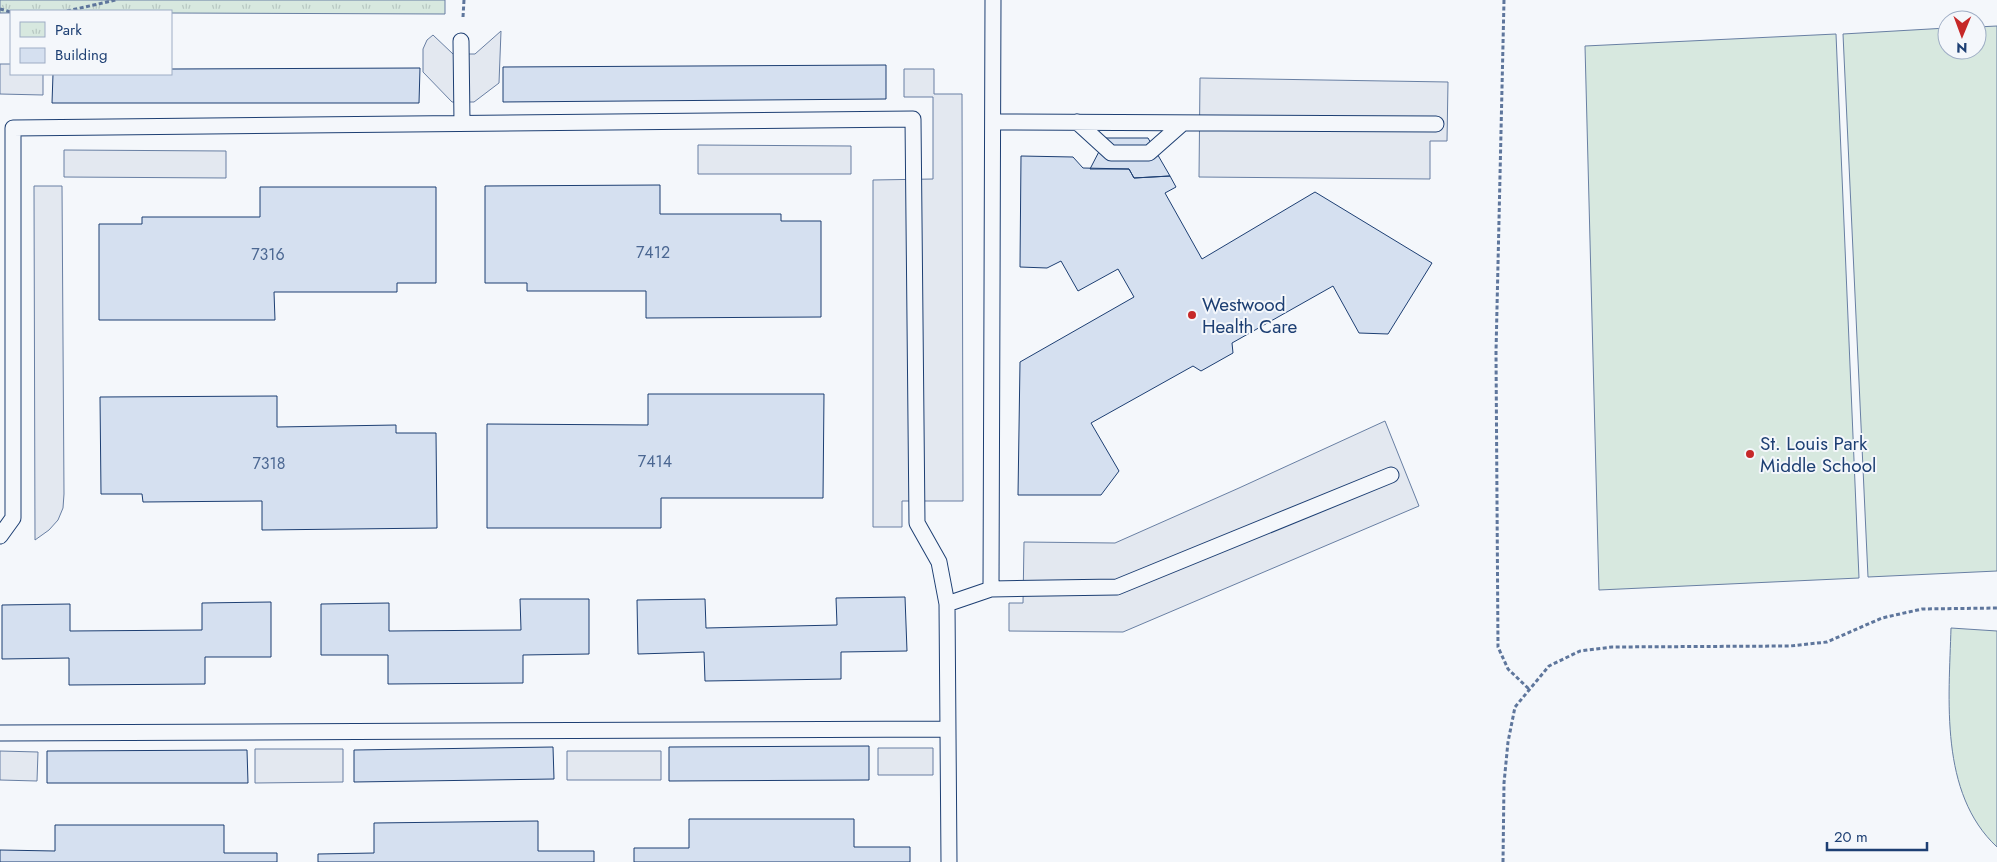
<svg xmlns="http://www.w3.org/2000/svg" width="1997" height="862" font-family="Jost,sans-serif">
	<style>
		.grass { fill: #d7e8df; stroke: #687fa3 }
		.park { fill: url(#park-tufts); stroke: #687fa3 }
		.parking { fill: #e3e8f0; stroke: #687fa3 }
		.building { fill: #d5e0f0; stroke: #1d3f73 }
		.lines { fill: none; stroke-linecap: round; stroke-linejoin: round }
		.lane-casing { stroke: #1d3f73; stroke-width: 17 }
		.path { stroke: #5e769c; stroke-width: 3; stroke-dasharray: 4 2.5; stroke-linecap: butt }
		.lane { stroke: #f4f7fb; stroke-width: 15 }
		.poi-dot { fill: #c62828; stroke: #f4f7fb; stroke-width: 2 }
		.labels { text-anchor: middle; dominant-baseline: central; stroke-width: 4; stroke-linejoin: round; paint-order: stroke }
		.number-label { font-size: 16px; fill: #4b6792 }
		.poi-label { font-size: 19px; fill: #1d3f73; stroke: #f4f7fb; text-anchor: start }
	</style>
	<defs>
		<pattern id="park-tufts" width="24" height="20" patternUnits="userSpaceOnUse" patternTransform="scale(1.25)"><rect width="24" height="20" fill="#d7e8df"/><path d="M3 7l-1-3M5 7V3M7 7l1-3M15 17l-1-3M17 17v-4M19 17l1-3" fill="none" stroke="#b8c8c3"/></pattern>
	</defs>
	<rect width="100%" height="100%" fill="#f4f7fb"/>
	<path class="grass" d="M1997 26V571L1868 577 1843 34 1947 28V50H1977V27Z
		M1836 34 1859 578 1599 590 1585 46Z
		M1951 628 1997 631V847C1939 793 1949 699 1951 628Z"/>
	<path class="park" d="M0 0H445V14L171 13V11L0 13Z"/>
	<path class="parking" d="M501 31 499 83 474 102H452L423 72V49L427 40 433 35 453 54H475Z
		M0 64H11V74H43V95L0 94Z
		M904 69H934V94H962L963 501H902V527H873V180L933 179V97H904Z
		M1200 78 1448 82 1447 141H1430V179L1199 177Z
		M698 145 851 146V174H698Z
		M64 150 226 151V178L64 177Z
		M34 186H62L64 494 63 508 58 520 49 530 35 540Z
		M1385 421 1419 506 1123 632 1009 631V603H1023L1024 542 1115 543 1239 488Z
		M878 748H933V775H878Z
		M255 749H343V782L255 783Z
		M0 751 38 752 37 781 0 780Z
		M567 751H661V780H567Z"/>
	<path class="building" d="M886 65V99L503 102V67Z
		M420 68 419 103H52L53 74H171V69Z
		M1106 138H1148L1170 176 1134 178 1129 169H1090Z
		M1021 156 1073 157 1083 168 1129 169 1134 178 1170 176 1176 187 1165 193 1202 259 1315 192 1432 263 1388 334 1359 333 1333 286 1232 343 1233 353 1201 371 1193 366 1091 423 1119 471 1101 495H1018L1020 362 1134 297 1118 269 1078 291 1061 261 1047 268 1020 267Z
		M660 185V214H781V221H821V317L646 318V291H527V283H485V186Z
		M260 187H436V283H397V292H274L275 320H99V224H142V217H260Z
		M648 394H824L823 498H661V528H487V424L648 425Z
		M277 396V427L396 425V433H436L437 528 262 530V501L143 502 142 494H101L100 397Z
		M905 597 907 651 841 652V679L705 681 704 652 638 654 637 600 705 599 706 628 837 625 836 598Z
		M520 599H589V654L523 655V683L388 684V655H321V604L389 603V631L521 630Z
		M271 602V657H205V684L69 685V658L2 659V605L70 604V631L202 630V603Z
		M869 746V780L669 781V747Z
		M553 747 554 779 354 782V750Z
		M247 750 248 783H47V751Z
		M689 819H854V847H910V862H634V848H689Z
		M538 821V851H594V862H318V854L374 853V823Z
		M55 825H224V853H277V862H0V850L55 851Z"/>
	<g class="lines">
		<defs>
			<path id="lane" d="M461 41 462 123
				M993 122 1436 124
				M1077 122 1111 153H1149L1183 123
				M0 536 13 518V128L913 119 917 523 939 562 947 604 949 862
				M991 589 993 0
				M947 604 991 589 1117 587 1391 475
				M0 733 948 729"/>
		</defs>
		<use href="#lane" class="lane-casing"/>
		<path class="path" d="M1504 0 1496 352 1498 647 1508 669 1529 689
			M0 9 11 12
			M67 11 116 0
			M463 17 464 0
			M1503 862 1504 783 1508 742 1515 707 1549 666 1580 651 1612 647 1790 646 1827 642 1882 618 1922 609 1997 608"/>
		<use href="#lane" class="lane"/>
	</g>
	<g class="poi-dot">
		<circle cx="1192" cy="315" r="5"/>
		<circle cx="1750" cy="454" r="5"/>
	</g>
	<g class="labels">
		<g class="number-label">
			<text x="653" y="252">7412</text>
			<text x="268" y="254">7316</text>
			<text x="655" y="461">7414</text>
			<text x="269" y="463">7318</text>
		</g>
		<g class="poi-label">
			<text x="1202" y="304">Westwood<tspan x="1202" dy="22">Health Care</tspan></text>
			<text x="1760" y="443">St. Louis Park<tspan x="1760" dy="22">Middle School</tspan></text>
		</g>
	</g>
	<rect x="10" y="10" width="162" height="65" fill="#f4f7fb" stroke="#9eadc5"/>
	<rect x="20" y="22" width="25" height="15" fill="url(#park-tufts)" stroke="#9eadc5"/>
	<text x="55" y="35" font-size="15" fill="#1d3f73">Park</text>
	<rect x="20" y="48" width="25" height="15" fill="#d5e0f0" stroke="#9eadc5"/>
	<text x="55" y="60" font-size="15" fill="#1d3f73">Building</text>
	<g transform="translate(1962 35) rotate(181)"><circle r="24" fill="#f4f7fb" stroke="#9eadc5"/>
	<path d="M0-4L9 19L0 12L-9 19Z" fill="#c62828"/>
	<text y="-8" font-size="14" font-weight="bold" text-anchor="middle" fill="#1d3f73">N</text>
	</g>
	<path d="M1827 842v8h100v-8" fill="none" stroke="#1d3f73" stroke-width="2.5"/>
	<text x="1834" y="842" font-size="15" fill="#1d3f73" stroke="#f4f7fb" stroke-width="4" paint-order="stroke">20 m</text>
</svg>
